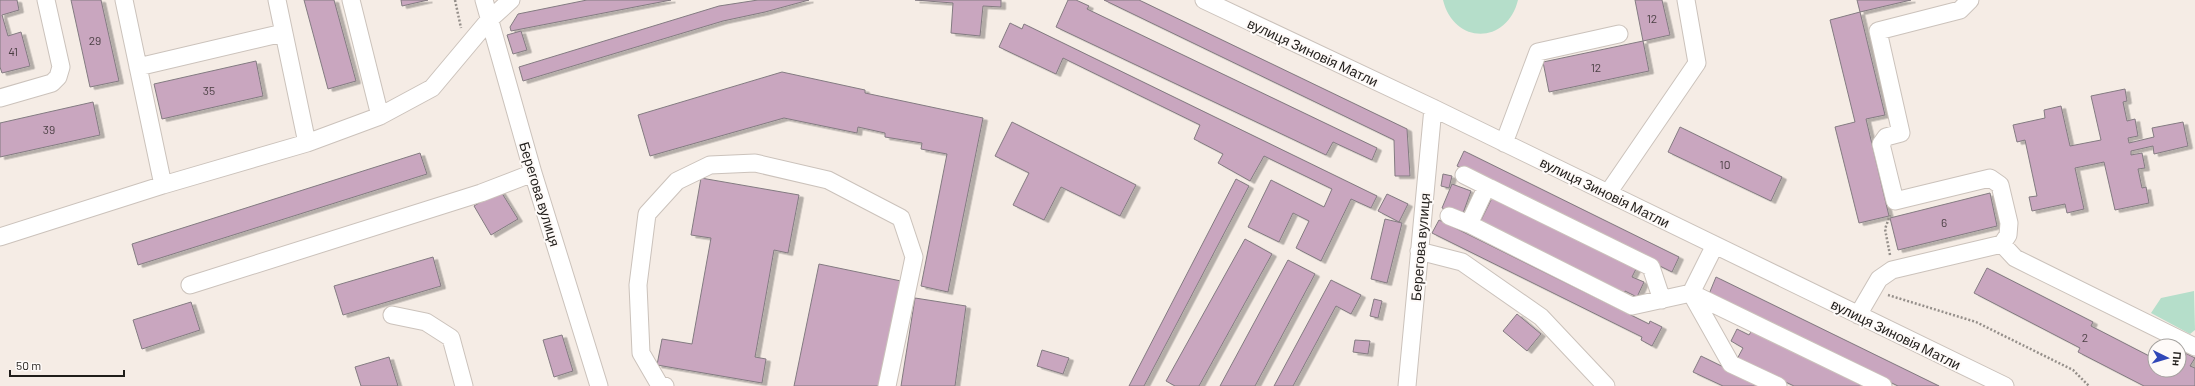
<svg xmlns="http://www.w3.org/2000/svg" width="2195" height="386" font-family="Barlow,sans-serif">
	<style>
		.green { fill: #b5deca }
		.building { fill: #c9a6bf; stroke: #837b81; filter: url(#shadow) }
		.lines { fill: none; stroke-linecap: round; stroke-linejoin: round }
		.minor-casing { stroke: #cbc2bb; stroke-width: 19 }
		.path { stroke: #958f8a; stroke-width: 2.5; stroke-dasharray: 2 2; stroke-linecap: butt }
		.minor { stroke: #fff; stroke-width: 17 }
		.labels { text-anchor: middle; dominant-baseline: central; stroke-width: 4; stroke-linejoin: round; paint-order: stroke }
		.number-label { font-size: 12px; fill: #4a3f43 }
		.street-label { font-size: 14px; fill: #201d1a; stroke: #fefaf8 }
	</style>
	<defs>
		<filter id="shadow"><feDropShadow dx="4.5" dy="2.5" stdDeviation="0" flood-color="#0004"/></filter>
	</defs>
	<rect width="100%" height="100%" fill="#f5ece5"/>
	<path class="green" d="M1443 0H1518C1507 45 1454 45 1443 0Z
		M2194 291 2195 330 2190 334 2151 313 2161 298Z"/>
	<path class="building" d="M0 0H17L19 10 2 15 8 36 21 32 30 66 2 73 0 67Z
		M71 0H101L119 81 90 87Z
		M304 0H334L356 81 328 89Z
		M401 0H428L402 6Z
		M587 0H671L511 31 510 27 518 14Z
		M758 0H809L765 12 723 21 523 81 519 67 719 6Z
		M915 0H1001V7L983 6 980 36 951 33 953 3Z
		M1068 0H1076L1089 6 1087 9 1377 148 1372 160 1333 142 1326 155 1056 27Z
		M1104 0H1139L1407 129 1410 176H1395L1394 140Z
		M1635 0H1662L1670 35 1643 41Z
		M1857 0H1911L1860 12Z
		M1860 12 1885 115 1866 119 1889 216 1859 223 1835 127 1855 122 1830 20Z
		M1010 23 1022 29 1024 24 1377 196 1371 208 1351 199 1321 261 1296 248 1309 221 1293 213 1279 242 1248 227 1271 180 1324 207 1332 189 1264 156 1250 181 1218 163 1223 154 1194 139 1200 125 1063 58 1056 74 999 47Z
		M521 31 527 50 513 54 507 35Z
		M1643 41 1649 71 1549 92 1543 62Z
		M256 61 263 96 162 119 154 84Z
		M782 72 865 90V93L983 118 948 292 921 286 947 154 921 149 922 143 885 137V133L858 127 857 133 784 118 650 156 638 115Z
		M2125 89 2127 101 2123 102 2127 121 2135 119 2138 136 2128 138 2129 143 2154 137 2152 128 2183 122 2188 146 2154 154 2153 146 2131 151V155L2142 153 2145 168 2138 169 2142 188 2146 187 2149 203 2115 210 2104 162 2075 168 2084 209 2067 213 2065 204 2032 211 2029 197 2037 196 2025 140 2017 142 2013 125 2045 118 2044 110 2061 106 2070 146 2101 140 2091 96Z
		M93 102 100 135 0 157V123Z
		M1012 122 1136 185 1120 216 1061 187 1044 220 1013 205 1029 173 995 156Z
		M1680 127 1782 177 1771 201 1668 152Z
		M1464 151 1679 257 1672 272 1457 166Z
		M420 153 427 174 138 265 132 244Z
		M1443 174 1452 176 1449 188 1441 186Z
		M701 178 799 195 788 253 774 250 755 357 766 359 762 383 657 365 662 339 692 344 711 238 691 235Z
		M1236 179 1249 186 1144 386H1129Z
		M1452 184 1471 191 1462 216 1442 208Z
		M500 190 518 219 491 235 474 206Z
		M1990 193 1997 226 1898 250 1890 218Z
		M1387 194 1408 204 1399 222 1378 211Z
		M1492 198 1636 269 1632 277 1644 282 1637 297 1625 291 1622 297 1478 226Z
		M1385 219 1402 223 1387 283 1371 279Z
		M1439 220 1649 324 1650 321 1662 327 1652 346 1641 340 1642 337 1432 233Z
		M1245 239 1272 254 1199 386H1175L1166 381Z
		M433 257 441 286 343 315 334 286Z
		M1288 260 1315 274 1255 386H1220Z
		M819 264 901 281 880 386H794Z
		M1987 268 2093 322 2091 326 2155 359V370H2179V350L2195 358 2190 366 2195 368V386H2144L2078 352 2080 348 1974 293Z
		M1716 277 1939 386H1898L1709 294Z
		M1331 280 1361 295 1351 314 1336 306 1293 386H1274Z
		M915 298 966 306 955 386H901Z
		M1374 299 1382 301 1378 318 1370 316Z
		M191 302 200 330 142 349 133 320Z
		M1517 314 1541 334 1527 351 1503 331Z
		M1737 329 1749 335 1752 330 1863 386H1794L1737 359 1743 348 1731 341Z
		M562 335 573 371 554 377 543 340Z
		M1355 340 1370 341 1368 354 1353 352Z
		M1042 350 1069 358 1063 374 1037 366Z
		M1701 356 1762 386H1723L1693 372Z
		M389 357 398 386H361L355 367Z"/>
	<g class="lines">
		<defs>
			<path id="minor" d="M124 0 163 185
				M277 0 307 143
				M351 0 380 116
				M484 0 533 173 599 386
				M1204 0 1433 108 2005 386
				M1970 0 1960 10 1878 31 1901 133 1886 137 1881 144 1895 201 1990 178 2000 185 2009 223 2008 235 2002 244
				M138 67 283 33
				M0 98 52 83 58 77 61 67 46 0
				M1504 143 1538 52 1619 34
				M1464 175 1490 188
				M1608 193 1697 63 1686 0
				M1449 216 1469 224
				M0 237 163 185 307 143 380 116 432 88 489 20 511 0
				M1715 245 1691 293 1883 386
				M1419 251 1462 262 1541 317 1606 386
				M190 285 481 193 533 173
				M1662 300 1651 267 1490 188 1485 190 1469 224 1632 306 1691 293 1731 364 1778 386
				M392 315 426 322 451 338 464 386
				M1858 315 1879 279 1892 270 2002 244 2015 258 2195 347
				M665 386 659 384 641 353 638 285 647 214 677 181 710 165 755 163 828 180 901 218 914 257 887 386
				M1407 386 1433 108"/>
		</defs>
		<use href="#minor" class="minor-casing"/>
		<path class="path" d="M455 0 461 28
			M1890 255 1885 229 1890 215
			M1888 295 1976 322 2073 370 2089 386"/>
		<use href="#minor" class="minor"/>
	</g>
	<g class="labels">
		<g class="number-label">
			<text x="1652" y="18">12</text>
			<text x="95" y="40">29</text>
			<text x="13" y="51">41</text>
			<text x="1596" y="67">12</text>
			<text x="209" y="90">35</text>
			<text x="49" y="129">39</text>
			<text x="1725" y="164">10</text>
			<text x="1944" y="222">6</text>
			<text x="2085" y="337">2</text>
		</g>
		<g class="street-label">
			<text transform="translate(1313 52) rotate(25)">вулиця Зиновія Матли</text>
			<text transform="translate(1605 192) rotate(26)">вулиця Зиновія Матли</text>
			<text transform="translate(540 194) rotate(73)">Берегова вулиця</text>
			<text transform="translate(1420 247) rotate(-85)">Берегова вулиця</text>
			<text transform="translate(1896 334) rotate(26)">вулиця Зиновія Матли</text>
		</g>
	</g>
	<g transform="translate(2167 358) rotate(95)"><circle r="19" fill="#fefaf8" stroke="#a5a29f"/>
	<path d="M0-3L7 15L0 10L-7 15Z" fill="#3047b8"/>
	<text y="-6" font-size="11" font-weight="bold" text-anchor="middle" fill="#201d1a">Пн</text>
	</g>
	<path d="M10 370v6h114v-6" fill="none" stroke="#201d1a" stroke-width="2"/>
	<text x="16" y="370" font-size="12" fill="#201d1a" stroke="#fefaf8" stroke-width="3" paint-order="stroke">50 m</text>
</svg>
